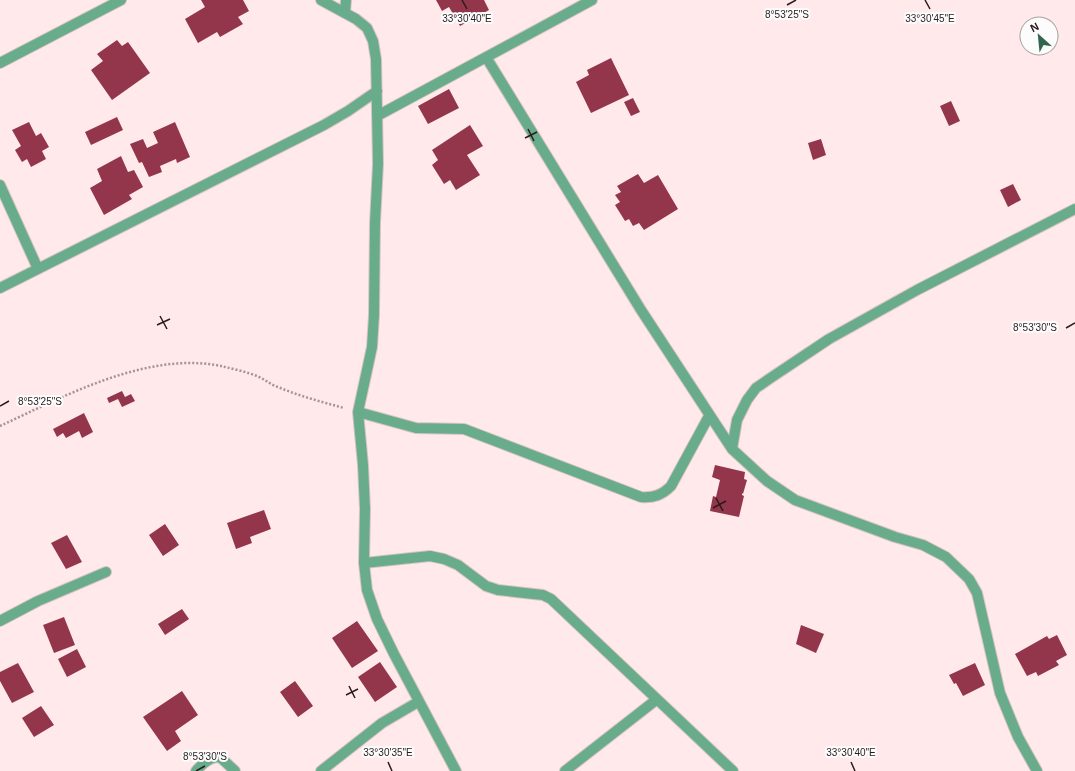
<svg xmlns="http://www.w3.org/2000/svg" width="1075" height="771" font-family="Arial,sans-serif">
	<style>
		.building { fill: #93364b }
		.lines { fill: none; stroke-linecap: round; stroke-linejoin: round }
		.street-casing { stroke: #d8c4c6; stroke-width: 12 }
		.path { stroke: #a59395; stroke-width: 2.5; stroke-dasharray: 2 2; stroke-linecap: butt }
		.street { stroke: #69ac8c; stroke-width: 10 }
		.ticks { fill: none; stroke: #291c1e; stroke-width: 1.5 }
		.ticks-label { font-size: 10px; text-anchor: middle; fill: #291c1e; stroke: #fcfcfc; stroke-width: 4; stroke-linejoin: round; paint-order: stroke }
	</style>
	<rect width="100%" height="100%" fill="#ffe9eb"/>
	<path class="building" d="M201 0H243L249 11 238 17 243 24 220 37 217 32 198 43 185 19 205 7Z
		M436 0H484L489 10 460 26 449 7 442 11Z
		M117 40 122 46 128 42 150 73 112 100 91 70 103 61 97 54Z
		M611 58 629 95 591 113 576 82 589 75 587 70Z
		M449 89 459 108 428 124 418 106Z
		M633 98 640 112 631 116 624 102Z
		M951 101 960 121 949 126 940 106Z
		M117 117 123 130 91 145 85 132Z
		M29 122 36 136 41 133 49 147 42 151 46 159 31 167 27 159 22 162 15 150 21 146 12 130Z
		M175 122 190 157 177 163 176 159 160 166 162 172 149 177 142 162 139 163 130 144 143 139 147 148 158 143 153 132Z
		M470 125 483 146 467 155 480 175 456 190 450 180 444 184 432 165 438 160 432 150Z
		M821 139 826 155 813 160 808 143Z
		M121 156 128 172 134 170 143 187 129 195 132 199 104 215 90 188 102 181 97 169Z
		M638 174 644 183 658 175 678 209 644 230 639 223 633 226 629 219 625 221 615 205 620 202 615 195 621 192 617 186Z
		M1013 184 1021 200 1008 207 1000 190Z
		M122 391 125 397 131 394 135 401 122 407 118 399 109 403 107 398Z
		M84 413 93 432 82 438 79 431 66 438 63 433 57 437 53 429Z
		M715 465 745 472 744 479 747 480 743 494 742 493V495L744 496 739 517 710 511 713 496 716 497 720 480 712 477Z
		M264 510 271 529 250 537 252 543 236 549 227 523Z
		M165 524 179 545 163 556 149 535Z
		M67 535 82 562 66 569 51 543Z
		M182 609 189 619 165 635 158 624Z
		M64 617 75 645 54 653 43 625Z
		M357 621 378 651 352 668 332 638Z
		M801 625 824 634 816 653 796 644Z
		M1057 635 1067 655 1056 661 1059 665 1038 676 1036 672 1027 676 1015 654 1047 636 1049 639Z
		M77 649 86 667 67 677 58 659Z
		M380 662 397 687 375 702 358 677Z
		M18 663 34 692 12 703 0 681V672Z
		M975 663 985 685 963 696 956 683 954 684 949 675Z
		M295 681 313 706 298 717 280 692Z
		M182 691 198 715 175 731 181 741 167 751 143 717Z
		M41 706 54 725 34 737 22 718Z"/>
	<g class="lines">
		<defs>
			<path id="street" d="M321 0 356 19 367 28 373 41 376 59 378 164 375 223 374 315 372 347 358 412 363 465 365 509 364 563 367 590 377 619 394 654 456 771
				M345 13 346 0
				M486 57 641 310 732 449 767 481 795 500 895 537 923 545 946 557 969 579 977 593 1000 693 1018 737 1037 771
				M0 63 121 0
				M377 116 592 0
				M0 185 38 269
				M0 288 324 125 348 111 377 91
				M358 412 416 428 464 429 641 497C654 498 662 495 671 486L709 416
				M732 449 737 420 747 400 756 388 769 379 829 339 917 290 1075 209
				M364 563 430 556 444 559 458 565 486 586 498 590 543 595 551 599 733 771
				M0 621 38 601 106 572
				M196 771C202 764 210 756 220 757L235 771
				M321 771 382 723 418 702
				M565 771 656 700"/>
		</defs>
		<use href="#street" class="street-casing"/>
		<path class="path" d="M0 426C65 396 147 351 221 366 233 369 248 372 259 377 266 380 271 385 278 387 299 396 322 402 344 408"/>
		<use href="#street" class="street"/>
	</g>
	<path class="ticks" d="M462 0 467 9M925 0 930 9M787 5 796 0M528 129 534 141M525 138 537 132M160 316 167 329M157 325 170 319M1066 328 1075 323M0 406 9 401M716 498 723 511M713 508 726 501M349 686 355 698M346 695 358 689M388 762 392 771M851 762 855 771M196 771 205 766"/>
	<g class="ticks-label">
		<text x="787" y="18">8°53'25"S</text>
		<text x="467" y="22">33°30'40"E</text>
		<text x="930" y="22">33°30'45"E</text>
		<text x="1035" y="331">8°53'30"S</text>
		<text x="40" y="405">8°53'25"S</text>
		<text x="388" y="756">33°30'35"E</text>
		<text x="851" y="756">33°30'40"E</text>
		<text x="205" y="760">8°53'30"S</text>
	</g>
	<g transform="translate(1039 36) rotate(333)"><circle r="19" fill="#fcfcfc" stroke="#a8a2a3"/>
	<path d="M0-3L7 15L0 10L-7 15Z" fill="#2f674e"/>
	<text y="-6" font-size="11" font-weight="bold" text-anchor="middle" fill="#291c1e">N</text>
	</g>
</svg>
